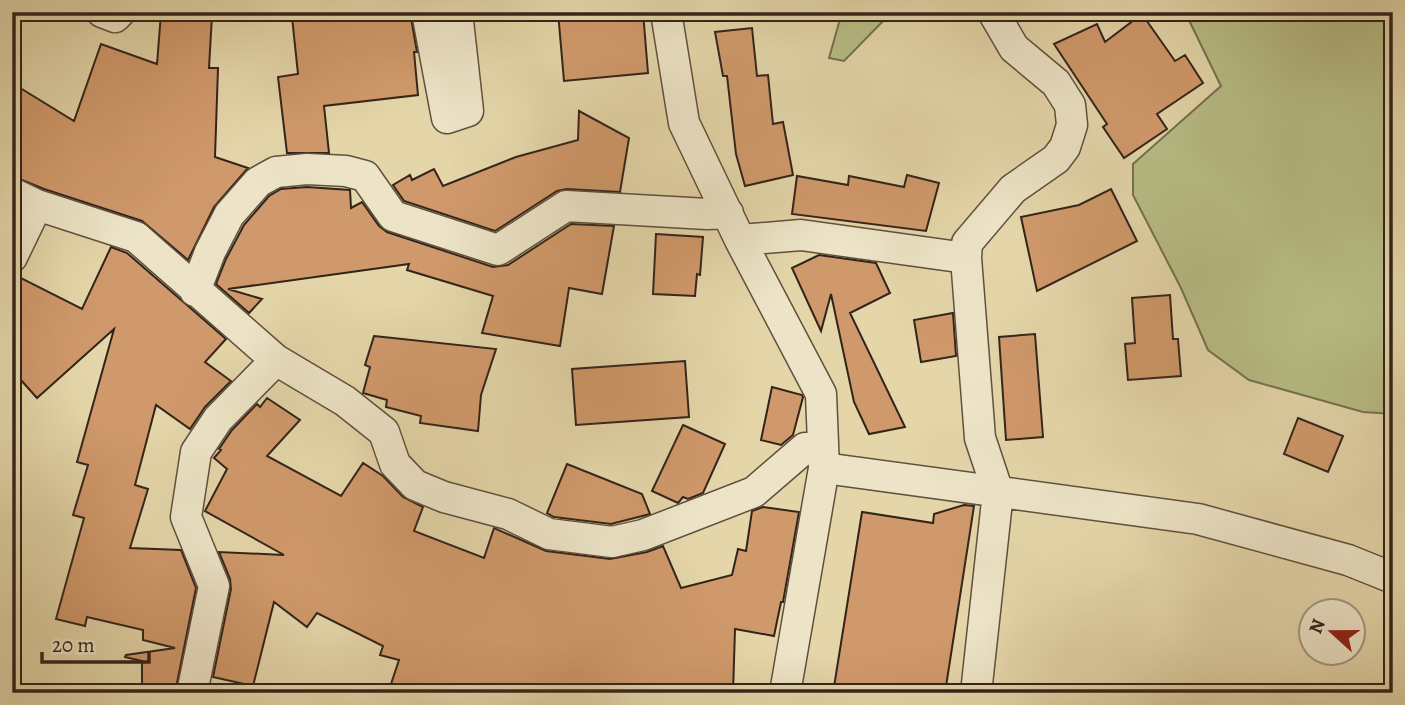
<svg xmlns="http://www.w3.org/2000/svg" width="1405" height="705" font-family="Alegreya,serif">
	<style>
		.green { fill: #b8bd85; stroke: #767050; stroke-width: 2 }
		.building { fill: #d0996b; stroke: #33241b; stroke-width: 2 }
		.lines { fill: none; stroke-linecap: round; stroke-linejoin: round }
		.street-casing { stroke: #5f503e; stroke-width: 33 }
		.street { stroke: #ede4c7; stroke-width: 30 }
	</style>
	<rect width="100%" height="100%" fill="#e4d6a9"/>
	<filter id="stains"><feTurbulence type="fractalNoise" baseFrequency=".00286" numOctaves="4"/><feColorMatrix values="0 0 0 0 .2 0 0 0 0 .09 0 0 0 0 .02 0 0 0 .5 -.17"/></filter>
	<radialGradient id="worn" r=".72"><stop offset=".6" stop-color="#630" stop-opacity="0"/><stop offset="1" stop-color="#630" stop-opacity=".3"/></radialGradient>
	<path class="green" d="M842 12H903L890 14 844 61 829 58Z
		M1185 12H1393V414L1363 412 1249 380 1208 350 1181 288 1133 195V164L1221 86Z"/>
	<path class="building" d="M337 12H410L417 52H414L418 95 324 106 329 153H287L278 77 298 74 292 17Z
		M558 12H643L648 73 564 81Z
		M161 13 212 15 209 68H218L215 157 248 168 214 207 188 260 142 221 44 189 12 176V83L74 121 101 44 157 64Z
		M1142 14 1175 61 1185 55 1203 83 1157 114 1167 129 1124 158 1103 127 1107 124 1054 44 1097 24 1105 42Z
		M752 28 757 76 768 75 773 124 783 122 793 175 745 186 736 154 727 76H723L715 32Z
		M579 111 629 138 620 192 567 189 557 191 495 231 404 201 393 185 410 175 412 180 434 169 443 186 516 157 578 140Z
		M907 175 939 183 926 231 792 214 797 176 848 185 849 176 904 187Z
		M307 187 350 190 351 208 362 202 379 226 387 232 493 267 508 265 571 224 614 226 602 294 569 288 560 346 482 333 493 296 407 270 409 264 228 289 262 299 249 313 216 284 226 259 244 225 269 196 281 189Z
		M1111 189 1137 241 1037 291 1021 217 1079 205Z
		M656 234 703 237 700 275 697 274 695 296 653 294Z
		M111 247 127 253 226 339 205 362 231 381 205 407 190 429 156 405 135 485 148 489 130 548 181 550 196 588 175 693H142V661L125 657 126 655 175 648 143 640V630L87 617 85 626 56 619 84 518 73 515 88 465 77 462 114 329 37 398 12 370V295L21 278 82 309Z
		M819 255 876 263 890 293 850 313 905 427 869 434 854 402 831 294 821 331 792 268Z
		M1170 295 1173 339H1178L1181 376 1128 380 1125 344 1135 343 1132 298Z
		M953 313 956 356 921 362 914 320Z
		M1035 334 1043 437 1006 440 999 337Z
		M374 336 496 349 481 395 478 431 420 423 421 416 386 407 387 400 363 393 370 367 365 365Z
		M685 361 689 417 576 425 572 369Z
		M772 387 802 395 803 397 793 435 781 445 761 440Z
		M267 398 300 420 267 456 341 496 363 463 383 476 403 497 423 507 414 531 484 558 494 528 546 551 610 559 647 552 663 546 681 588 732 575 738 549 746 551 752 511 763 507 799 512 783 602H781L774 636 735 629 733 693H388L399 660 380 655 383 646 317 613 307 627 274 602 253 686 213 677 231 589 230 579 219 552 284 555 205 511 227 469 214 458 221 450 219 449 232 430 257 404 260 407Z
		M1298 418 1343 436 1328 472 1284 454Z
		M683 425 725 444 703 493 688 499 683 497 678 503 652 491Z
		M567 464 642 494 650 514 611 524 554 517 547 513Z
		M964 505 974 506 945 693H833L862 512 933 523 934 514Z"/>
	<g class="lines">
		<defs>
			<path id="street" d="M102 12 115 17 120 12
				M427 12 447 118 468 111 457 12
				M666 12 684 123 740 240 821 394 824 468 785 693
				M12 193 37 205 136 237 276 360 345 401 384 432 395 464 415 485 444 497 508 514 549 534 612 542 643 535 754 492 805 448H823
				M740 240 801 235 966 258
				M12 257 37 205
				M195 291 210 252 229 215 258 182 276 172 307 169 346 171 365 176 393 216 498 250 566 206 707 214 728 213
				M824 468 1198 519 1348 560 1393 578
				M192 693 214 586 186 517 196 452 218 419 276 360
				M976 693 998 492 980 438 966 258 967 243 1013 189 1056 159 1065 147 1072 125 1070 105 1056 83 1014 48 993 12"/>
		</defs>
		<use href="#street" class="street-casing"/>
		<use href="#street" class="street"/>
	</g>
	<rect width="1405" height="705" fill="none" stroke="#e4d6a9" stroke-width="42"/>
	<rect x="14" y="14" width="1377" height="677" fill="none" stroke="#33241b" stroke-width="3.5"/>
	<rect x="21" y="21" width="1363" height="663" fill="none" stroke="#33241b" stroke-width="2"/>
	<g transform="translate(1332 632) rotate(291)"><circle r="33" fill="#ede4c7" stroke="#a39782" stroke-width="2"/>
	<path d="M0-5L12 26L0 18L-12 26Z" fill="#8f2418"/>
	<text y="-10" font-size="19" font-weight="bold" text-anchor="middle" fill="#33241b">N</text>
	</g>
	<path d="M42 652v10h107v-10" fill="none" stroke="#33241b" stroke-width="3.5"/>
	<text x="52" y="652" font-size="21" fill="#33241b" stroke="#ede4c7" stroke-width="5" paint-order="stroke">20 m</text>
	<rect width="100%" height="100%" filter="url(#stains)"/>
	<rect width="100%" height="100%" fill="url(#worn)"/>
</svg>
